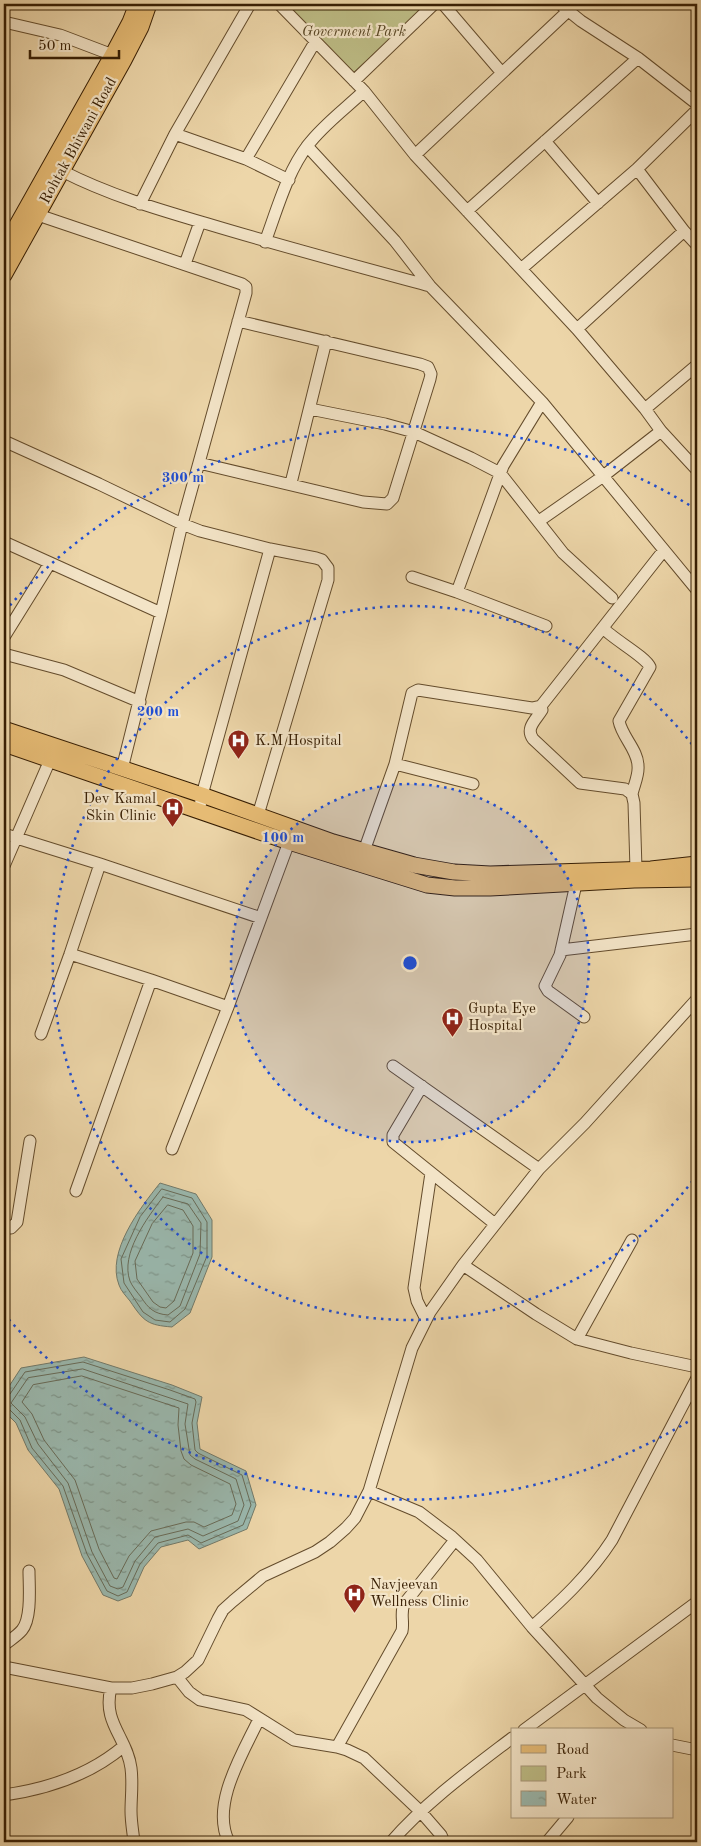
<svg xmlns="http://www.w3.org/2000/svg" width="701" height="1846" font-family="'Old Standard TT',serif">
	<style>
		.park { fill: #bdbc85; stroke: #7a6d44 }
		.water { fill: url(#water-ripples); stroke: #727a6a }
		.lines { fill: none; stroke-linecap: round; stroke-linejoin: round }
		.shore { stroke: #686b58; stroke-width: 1 }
		.minor-casing { stroke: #644c2c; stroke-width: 13 }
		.major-casing { stroke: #371e03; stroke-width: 17 }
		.minor { stroke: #f3e4c7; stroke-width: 11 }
		.major { stroke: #e6bb74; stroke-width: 15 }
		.ring { fill: none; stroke: #1d4ed8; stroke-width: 2.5; stroke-dasharray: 2.5 5 }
		.labels { text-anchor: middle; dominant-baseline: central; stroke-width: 4.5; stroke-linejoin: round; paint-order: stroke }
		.park-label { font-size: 15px; font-style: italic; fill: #584624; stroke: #f3e4c7 }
		.street-label { font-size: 15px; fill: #371e03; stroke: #f3e4c7 }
		.poi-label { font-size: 15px; fill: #371e03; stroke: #f3e4c7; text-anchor: start }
		.centre { fill: #1d4ed8; stroke: #f3e4c7; stroke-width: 2.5 }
		.ring-label { font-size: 15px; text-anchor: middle; font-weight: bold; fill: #1d4ed8; stroke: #f3e4c7; stroke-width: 4.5; stroke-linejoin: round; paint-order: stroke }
	</style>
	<defs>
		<pattern id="water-ripples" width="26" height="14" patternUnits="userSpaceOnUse" patternTransform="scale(1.25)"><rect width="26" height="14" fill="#9ab8ae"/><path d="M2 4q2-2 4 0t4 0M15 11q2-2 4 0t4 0" fill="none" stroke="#7e958b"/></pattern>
	</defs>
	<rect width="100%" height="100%" fill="#edd6a9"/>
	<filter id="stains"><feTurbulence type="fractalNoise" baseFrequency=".004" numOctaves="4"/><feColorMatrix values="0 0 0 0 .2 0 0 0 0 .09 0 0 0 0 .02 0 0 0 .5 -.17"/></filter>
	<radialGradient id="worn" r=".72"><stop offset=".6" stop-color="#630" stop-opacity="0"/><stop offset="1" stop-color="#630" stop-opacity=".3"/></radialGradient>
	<path class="park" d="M285 4H428L353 73Z"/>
	<path class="water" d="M160 1183 196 1194 212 1220V1257L190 1313 172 1327C148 1325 144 1322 130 1301 126 1296 121 1291 119 1285 106 1252 140 1208 160 1183Z
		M84 1357 172 1385 202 1397 197 1423 200 1449 246 1471 256 1505 247 1529 199 1549 188 1540 161 1547 144 1567 131 1596 118 1601 103 1595 82 1556 59 1489 28 1450 16 1423 4 1411V1394L21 1368Z"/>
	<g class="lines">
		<path class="shore" d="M162 1189 192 1198 207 1222V1256L185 1309 170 1322 155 1320 143 1312 124 1283 121 1259 140 1217Z
			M163 1197 188 1204 201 1223 200 1254 180 1306 168 1315C154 1314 148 1308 141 1297 137 1292 132 1286 130 1281 120 1254 147 1218 163 1197Z
			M168 1205 183 1210 193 1226V1253L174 1301 166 1308 160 1307 153 1302 137 1279 135 1261 152 1224Z
			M83 1369 188 1404 185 1424 189 1449 190 1455 195 1459 236 1479 244 1505 238 1521 203 1536 188 1529 155 1537 135 1561 123 1587 118 1589 110 1586 92 1552 68 1483 38 1444 25 1417 11 1403 28 1378Z
			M82 1376 179 1408 178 1425 181 1451 184 1459 191 1465 230 1484 236 1504 232 1515 204 1527 194 1522H186L151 1531 129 1556 117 1579 114 1578 99 1549 75 1480 44 1440 32 1414 22 1402 33 1385Z
			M4 1396 10 1394 25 1372 83 1362 170 1390 195 1399 196 1402 192 1423 195 1450 198 1453 242 1475 251 1505 243 1525 201 1543 188 1535 158 1543 140 1564 127 1592 118 1596 107 1591 87 1554 63 1486 32 1448 20 1420 9 1409 4 1408"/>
		<defs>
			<path id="minor" d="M279 4 364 91 415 155 577 329 645 409 661 431 697 470
				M443 4 502 73
				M560 4 581 21 638 58 697 104
				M4 22 60 35 118 57
				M354 81 434 4
				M175 134 246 159 289 180
				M545 141 598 203
				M307 146 395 241 430 286 542 402 697 590
				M415 155 568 11
				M246 159 315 42
				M637 169 684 231 697 245
				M62 171C109 195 157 209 208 224 281 246 356 266 430 286
				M140 204 175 134 250 4
				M467 211 638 58
				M38 215 242 284 246 287V293L182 524 161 613 122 769
				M265 242C277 210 287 172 308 145 323 125 345 109 364 91
				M185 264 200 222
				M521 269 637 169 697 110
				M577 329 684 231
				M310 409 385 424 414 432 471 458 500 473 563 553 612 598
				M645 409 697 365
				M4 441 99 484 182 524 200 531 270 549 316 558 322 560 328 568V580L258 815
				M199 463 363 502 387 504 393 498 430 379 431 374 428 367 420 364 238 321
				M291 483 326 341
				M539 521 602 477 661 431
				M4 542 161 613
				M412 577 457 592 546 626
				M457 592 503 466 542 402
				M603 628C613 639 646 657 650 667L619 721C622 737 638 750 638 766 639 775 634 785 632 794
				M4 637 50 563
				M4 654 64 670 140 702
				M541 706 542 710C536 720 525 728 533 739L580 783 625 789 632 794 634 803 636 869
				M395 764 473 784
				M199 812 202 795 270 549
				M4 834 100 864 261 918
				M364 851 395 764 412 693 418 690 532 708 541 706 664 550
				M4 866 50 760
				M576 884 560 955 545 986 548 991 584 1017
				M561 950 697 934
				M70 954 151 980 228 1007
				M41 1034 70 954 100 864
				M393 1066 539 1169
				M422 1086 393 1135V1142L495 1224
				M172 1149 228 1007 289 842
				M76 1191 151 980
				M4 1228H11L17 1222 30 1141
				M463 1265 536 1314 577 1339 631 1353 697 1367
				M426 1319 417 1301 414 1288 431 1173
				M577 1339 632 1240
				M369 1491 419 1512 452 1537 477 1560 532 1627 597 1698 624 1720 641 1730
				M532 1627C562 1600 590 1574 612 1540L697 1378
				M4 1645C10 1640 17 1636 22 1630 32 1618 29 1586 29 1571
				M4 1667 111 1688H132L152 1684 177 1677 185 1672 198 1660 218 1619 223 1610 233 1601 263 1576 315 1552 330 1542 346 1528 355 1518 369 1491 412 1348 430 1312 463 1265 539 1169 585 1123 697 999
				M177 1677 189 1692 200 1700 246 1710 294 1740 337 1747 347 1750 364 1758 421 1812 441 1835 444 1842
				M111 1688C102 1723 127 1737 131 1768 133 1783 131 1797 131 1811 131 1822 133 1832 134 1842
				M524 1730 697 1602
				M672 1745 697 1750
				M337 1747 402 1631C404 1622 400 1613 404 1604L455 1540
				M4 1795C47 1789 90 1775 124 1746
				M229 1842C210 1805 243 1753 259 1719
				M391 1842C426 1802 470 1770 512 1738
				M547 1842 568 1817"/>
			<path id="major" d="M4 248 113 54 130 22 137 4
				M4 275 124 60 141 27 149 4
				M4 729 202 795 333 842 414 865 454 872 490 874 651 869 697 864
				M4 744 289 842 427 885 455 888H490L634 880 697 879"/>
		</defs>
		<use href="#minor" class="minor-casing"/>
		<use href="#major" class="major-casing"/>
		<use href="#minor" class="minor"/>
		<use href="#major" class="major"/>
	</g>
	<circle cx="410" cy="963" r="179" fill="#1d4ed8" fill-opacity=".12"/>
	<g class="ring">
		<circle cx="410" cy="963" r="179"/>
		<path d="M697 1175A357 357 0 1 1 697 751"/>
		<path d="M694 1418A536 536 0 0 1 5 1315M5 611A536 536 0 0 1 694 508"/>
	</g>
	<defs>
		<symbol id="hospital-pin" viewBox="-11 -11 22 30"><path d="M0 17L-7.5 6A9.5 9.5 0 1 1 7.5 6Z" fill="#8f2418" stroke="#f3e4c7"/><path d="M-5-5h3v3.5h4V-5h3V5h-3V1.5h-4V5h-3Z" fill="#fff"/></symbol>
	</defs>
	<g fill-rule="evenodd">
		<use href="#hospital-pin" x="226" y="728" width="25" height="34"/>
		<use href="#hospital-pin" x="160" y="796" width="25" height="34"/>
		<use href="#hospital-pin" x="440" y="1006" width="25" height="34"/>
		<use href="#hospital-pin" x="342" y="1582" width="25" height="34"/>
	</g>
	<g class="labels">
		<g class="park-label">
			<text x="354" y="32">Goverment Park</text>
		</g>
		<g class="street-label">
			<text transform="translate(79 141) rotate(-61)">Rohtak Bhiwani Road</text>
		</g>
		<g class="poi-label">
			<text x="255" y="741">K.M Hospital</text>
			<text x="156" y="799" text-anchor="end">Dev Kamal<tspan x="156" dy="17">Skin Clinic</tspan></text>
			<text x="468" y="1009">Gupta Eye<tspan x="468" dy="17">Hospital</tspan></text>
			<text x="370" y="1585">Navjeevan<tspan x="370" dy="17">Wellness Clinic</tspan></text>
		</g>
	</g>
	<circle cx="410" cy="963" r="8" class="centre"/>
	<g class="ring-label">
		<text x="183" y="482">300 m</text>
		<text x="158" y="716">200 m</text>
		<text x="283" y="842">100 m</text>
	</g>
	<rect width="701" height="1846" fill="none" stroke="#edd6a9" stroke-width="20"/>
	<rect x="5" y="5" width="691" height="1836" fill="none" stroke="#371e03" stroke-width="2.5"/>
	<rect x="10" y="10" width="681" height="1826" fill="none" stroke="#371e03"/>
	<rect x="511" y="1728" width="162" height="90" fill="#f3e4c7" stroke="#a89579"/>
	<rect x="521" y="1745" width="25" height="8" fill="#e6bb74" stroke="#a89579"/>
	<text x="556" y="1754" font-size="15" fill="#371e03">Road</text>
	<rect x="521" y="1766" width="25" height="15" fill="#bdbc85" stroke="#a89579"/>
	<text x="556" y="1778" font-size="15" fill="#371e03">Park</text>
	<rect x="521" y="1791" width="25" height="15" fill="url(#water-ripples)" stroke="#a89579"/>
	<text x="556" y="1804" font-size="15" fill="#371e03">Water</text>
	<path d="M30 50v8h89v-8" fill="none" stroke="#371e03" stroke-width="2.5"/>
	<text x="38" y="50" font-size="15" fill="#371e03" stroke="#f3e4c7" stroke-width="4" paint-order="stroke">50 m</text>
	<rect width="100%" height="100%" filter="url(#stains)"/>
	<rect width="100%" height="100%" fill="url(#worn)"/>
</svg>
